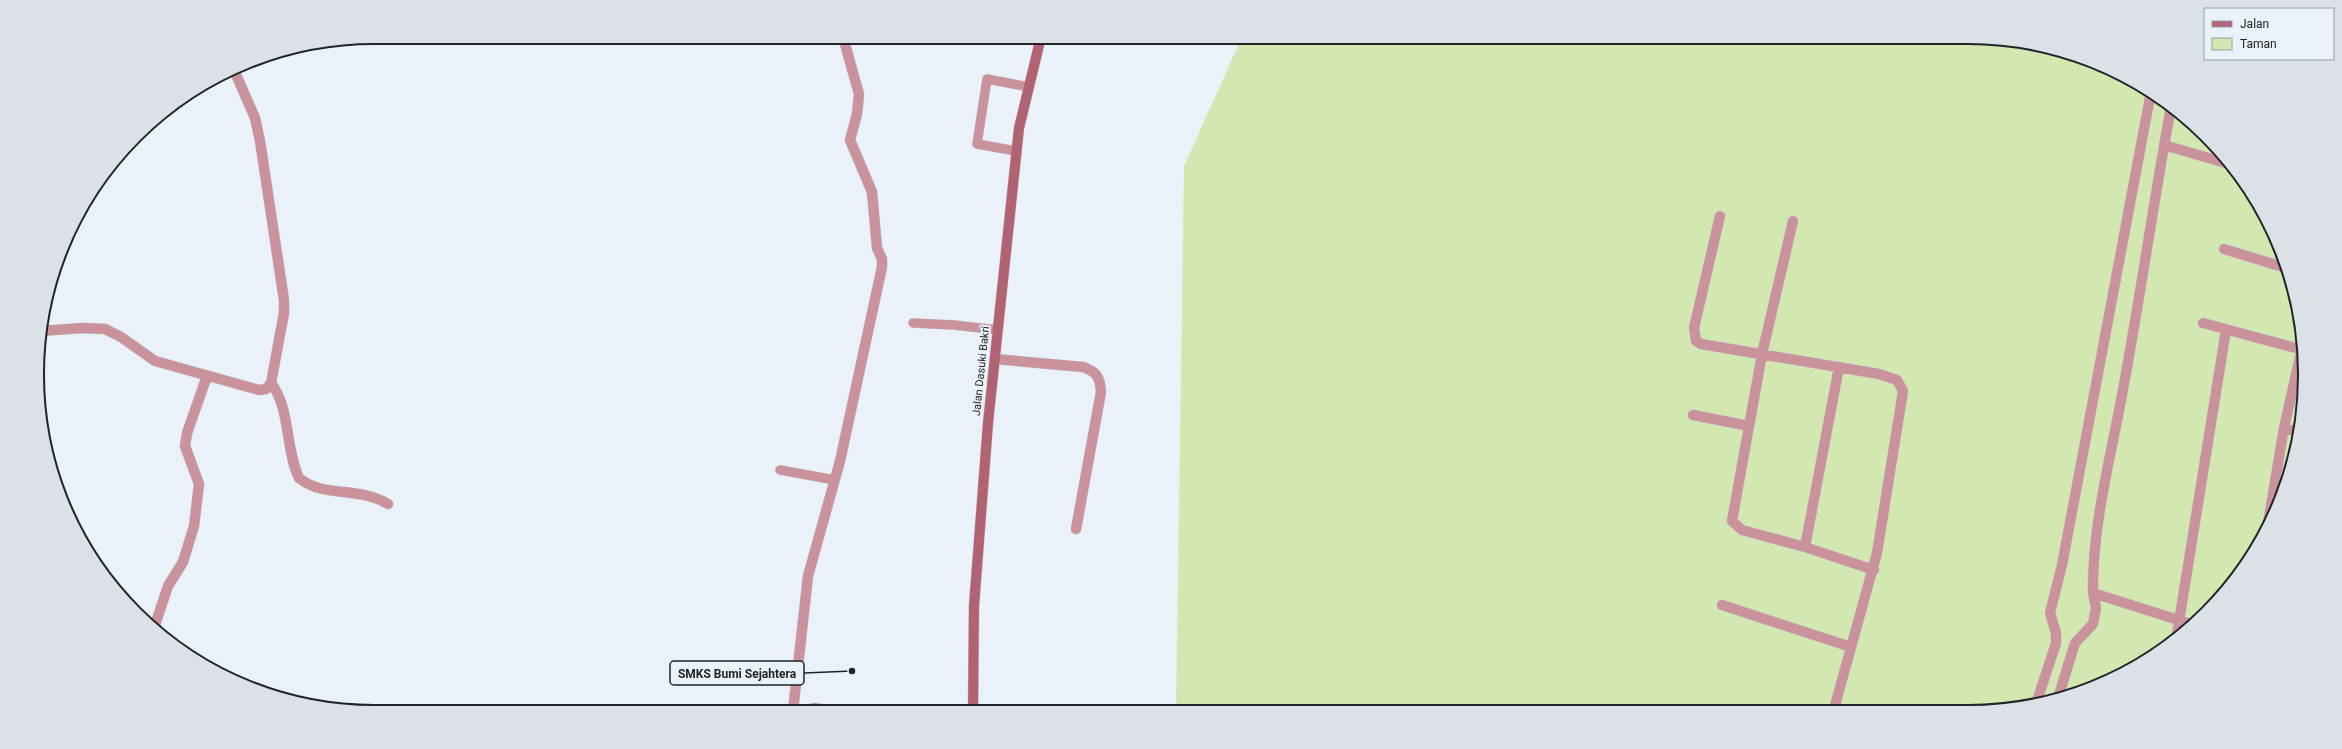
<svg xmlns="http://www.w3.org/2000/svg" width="2342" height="749" font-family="Roboto,sans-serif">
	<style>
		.green { fill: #d3e7b1 }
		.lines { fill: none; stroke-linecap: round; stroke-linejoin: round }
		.service-casing { stroke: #c7ccd2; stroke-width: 10 }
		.minor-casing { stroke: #c7ccd2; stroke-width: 11 }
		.secondary-casing { stroke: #c7ccd2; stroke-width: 11 }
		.service { stroke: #ca929b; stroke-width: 9 }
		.minor { stroke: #ca929b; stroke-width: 10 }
		.secondary { stroke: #b26372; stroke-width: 10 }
		.labels { text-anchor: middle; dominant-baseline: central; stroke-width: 4; stroke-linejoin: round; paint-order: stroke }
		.street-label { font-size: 11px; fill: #212326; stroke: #ebf1f8 }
		.rim { fill: none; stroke: #212326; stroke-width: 2 }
		.leader { fill: none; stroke: #212326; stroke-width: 1.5 }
		.callout-dot { fill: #212326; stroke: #ebf1f8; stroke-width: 1.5 }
		.callout { fill: #ebf1f8; stroke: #212326; stroke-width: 1.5 }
		.callout-label { font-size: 12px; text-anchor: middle; font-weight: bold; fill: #212326 }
	</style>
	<rect width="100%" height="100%" fill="#ebf1f8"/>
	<path class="green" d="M1242 37H1967L2034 44 2097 63 2155 94 2206 136 2248 187 2279 246 2299 309 2305 375 2298 441 2260 543 2206 613 2117 677 2012 709 1176 711 1184 166Z"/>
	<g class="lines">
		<defs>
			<path id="service" d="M1016 151 977 144 987 79 1029 87
				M913 323 954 325 998 330
				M780 470 835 480"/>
			<path id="minor" d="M2171 107C2154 199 2141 292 2124 384 2112 453 2092 523 2093 593L2191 624
				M2164 145 2229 164
				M1720 216 1694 328 1696 341 1701 344 1879 374 1897 380 1903 391 1877 553 1834 709
				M1793 221 1762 354 1732 521 1742 530 1805 547 1874 570
				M2224 249 2286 268
				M2203 323 2303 350
				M40 331 83 328 105 329 121 337 155 361 259 390 266 389 271 383 284 313V300L260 141 255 118 234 70
				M995 359 1083 367C1097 372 1100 377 1101 392L1076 529
				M271 383C291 409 285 449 299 478 323 498 358 486 388 504
				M1693 415 1749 426
				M2284 428 2299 432
				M2268 523 2284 428 2302 348
				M1805 547 1839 367
				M1722 605 1851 647
				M154 628 168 586 183 562 194 526 199 484 185 446 187 433 207 376
				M2177 634 2226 330
				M2059 695 2075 643 2093 624 2096 608 2093 593
				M2037 701 2056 643V633L2050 613 2062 565 2151 92
				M793 711 808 576 840 461 882 267V259L877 248 872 192 850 140 857 114 859 94 843 37
				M801 711 814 708 833 711"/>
			<path id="secondary" d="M973 711 974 606 988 423 1019 128 1041 37"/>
		</defs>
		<use href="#service" class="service-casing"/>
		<use href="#minor" class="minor-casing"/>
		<use href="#secondary" class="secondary-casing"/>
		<use href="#service" class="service"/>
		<use href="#minor" class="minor"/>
		<use href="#secondary" class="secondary"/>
	</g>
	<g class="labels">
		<g class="street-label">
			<text transform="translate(981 371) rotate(-84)">Jalan Dasuki Bakri</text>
		</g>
	</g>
	<path d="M0 0H2342V749H0ZM374 44H1968A330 330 0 0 1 2298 374V375A330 330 0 0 1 1968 705H374A330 330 0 0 1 44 375V374A330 330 0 0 1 374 44Z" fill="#dbe1e7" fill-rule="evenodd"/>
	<path class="rim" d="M374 44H1968A330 330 0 0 1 2298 374V375A330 330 0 0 1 1968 705H374A330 330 0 0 1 44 375V374A330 330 0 0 1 374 44Z"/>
	<path class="leader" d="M852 671L804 673"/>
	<circle class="callout-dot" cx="852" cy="671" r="4"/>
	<rect class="callout" x="670" y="661" width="134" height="24" rx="4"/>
	<g class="callout-label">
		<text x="737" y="678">SMKS Bumi Sejahtera</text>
	</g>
	<rect x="2204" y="8" width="130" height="52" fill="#ebf1f8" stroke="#9a9fa4"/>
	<rect x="2212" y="21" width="20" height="6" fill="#b26372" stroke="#9a9fa4"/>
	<text x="2240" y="28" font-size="12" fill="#212326">Jalan</text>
	<rect x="2212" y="38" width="20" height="12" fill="#d3e7b1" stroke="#9a9fa4"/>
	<text x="2240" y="48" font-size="12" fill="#212326">Taman</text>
</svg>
